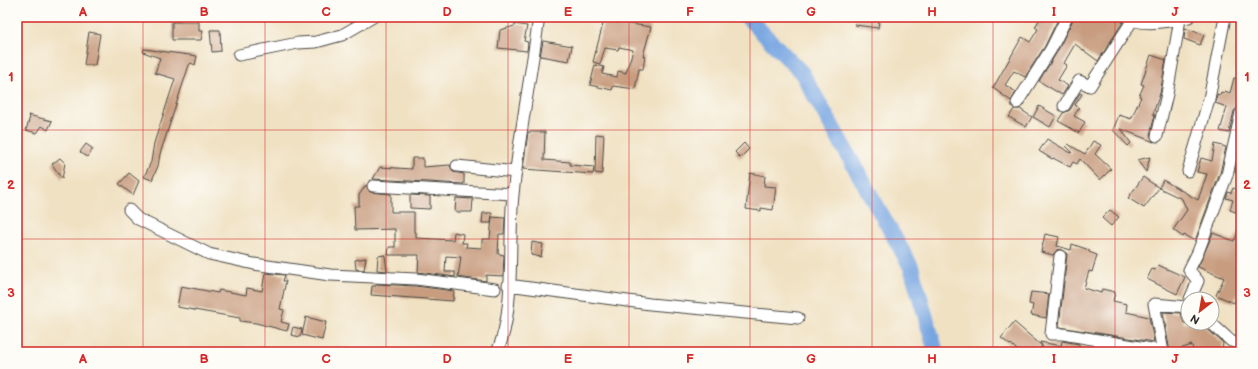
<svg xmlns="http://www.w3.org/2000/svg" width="1258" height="369" font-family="'Balsamiq Sans',sans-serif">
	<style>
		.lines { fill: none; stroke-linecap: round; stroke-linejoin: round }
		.river { stroke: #78a6e1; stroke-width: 16 }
		.building { fill: #c89c7f }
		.minor-casing { stroke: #494642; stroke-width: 13 }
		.minor { stroke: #fff; stroke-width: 11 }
		.grid { fill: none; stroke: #d62828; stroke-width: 1; stroke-opacity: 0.55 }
		.neatline { fill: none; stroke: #d62828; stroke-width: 1.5 }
		.grid-label { font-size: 13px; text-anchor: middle; font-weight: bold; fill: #d62828 }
	</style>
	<rect width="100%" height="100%" fill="#fdfcf7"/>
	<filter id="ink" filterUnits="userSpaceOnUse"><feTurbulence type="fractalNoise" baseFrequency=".025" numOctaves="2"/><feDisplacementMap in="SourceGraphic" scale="8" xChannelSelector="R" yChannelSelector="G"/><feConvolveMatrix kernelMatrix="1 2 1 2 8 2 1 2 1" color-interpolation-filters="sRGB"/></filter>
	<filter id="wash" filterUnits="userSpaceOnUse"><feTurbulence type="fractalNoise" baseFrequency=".012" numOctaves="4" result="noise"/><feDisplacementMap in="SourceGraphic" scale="16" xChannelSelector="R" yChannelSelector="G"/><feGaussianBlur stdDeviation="0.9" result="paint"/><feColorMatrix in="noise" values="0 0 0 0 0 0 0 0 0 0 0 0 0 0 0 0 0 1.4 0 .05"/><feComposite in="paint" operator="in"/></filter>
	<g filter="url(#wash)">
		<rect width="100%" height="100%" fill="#f0e1c2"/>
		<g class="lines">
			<path class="river" d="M747 17 802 73 911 267 936 352"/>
		</g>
		<g id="blocks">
			<path class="building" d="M856 17H874V20L879 21 878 28 855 25Z
				M1041 17H1059L1045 46 1025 77 1014 71 1005 85 1016 92 1011 101 993 88 1022 37 1030 42 1038 29 1035 27Z
				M1074 17H1121V20L1123 22 1098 61 1075 44 1064 63 1067 65 1058 80 1068 86 1062 95 1039 81 1057 52Z
				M604 20 651 27 643 56H645L643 69H639L635 89 613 86 612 90 590 85 595 65 604 67 602 74 617 77 618 71 626 73 633 50 619 47 618 50 605 48 600 64 593 62Z
				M172 22H199V31H203L201 40H172Z
				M515 24 527 26 524 41 528 42 527 51 498 48 500 30 515 26Z
				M1185 28 1204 35 1200 45 1184 39Z
				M210 30H220L221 51 212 52Z
				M89 32 100 34 95 65H84Z
				M543 41 572 46 569 61 540 56Z
				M144 49 197 56 195 65 191 63 189 65 160 154 158 166 152 180 144 177 151 162 154 143 175 79 155 73 160 58 143 52Z
				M1151 55 1166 60 1160 93 1153 114 1155 115 1150 135 1154 142 1121 129 1131 143 1128 146 1113 130 1119 115 1131 119 1141 97 1139 96 1144 85 1141 84Z
				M1234 78 1241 79V106L1234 111 1229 133 1220 131 1227 107 1215 103 1217 94 1220 95 1221 92 1224 93 1225 91 1230 93Z
				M1080 93 1082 94 1075 105 1079 108 1074 116 1085 122 1079 133 1058 121 1063 113 1070 110Z
				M1039 106 1056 116 1050 127 1033 117Z
				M1014 109H1020L1032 117 1026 127 1009 117Z
				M28 115 52 121 48 130 42 126 37 133 26 130 30 117Z
				M528 132H545L544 160 570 162V165L594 167 593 174 523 169Z
				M596 134 604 135 602 174 595 173Z
				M1047 139 1071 153 1072 152 1066 146 1068 144 1085 154 1093 141 1101 145 1095 154 1111 169 1100 180 1080 159 1077 164 1073 162 1070 167 1053 158 1052 159 1039 151Z
				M744 143 749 149 740 158 735 152Z
				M86 144 93 149 87 157 80 152Z
				M1215 144 1226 147 1220 173 1195 241 1184 235 1183 237 1173 230 1187 210 1182 199 1159 188 1163 180 1198 200 1207 174 1197 172 1201 158 1212 161Z
				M1239 155H1241V174L1235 173Z
				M1150 157 1146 172 1137 160Z
				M60 158 65 163 62 179 52 164Z
				M412 158H423V167L450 165 453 172 464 174V184L373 179 380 167 412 169Z
				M129 173 139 181 133 195 119 184Z
				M750 173 765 176 764 186 776 187 773 210 761 208V211L746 209Z
				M1143 177 1159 188 1144 208 1128 198Z
				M366 185 370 192 391 194V212H414V232H416V238L453 240 454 232 463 234 462 243H467L466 247 482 248V239H490L492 217 505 218 504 234H499L498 254 504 255 503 276 486 275V281L458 277 461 257 446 256 445 272H455V277L418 272 419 255H388L389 247H395V229L355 230 354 206H359V195Z
				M1233 188 1241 191V214L1230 210 1233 200 1226 198 1228 192 1231 193Z
				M410 195 430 196V209L410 208Z
				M456 198 473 199 472 212H455Z
				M1110 210 1119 217 1111 226 1102 218Z
				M483 213H492L491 223H482Z
				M1241 226V286L1234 303 1216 295 1224 278 1198 267 1213 233 1234 241Z
				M1045 234 1059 237 1057 246 1071 250 1072 244 1089 250V252L1097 255 1092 272 1089 271 1084 288 1101 293 1102 289 1115 292 1113 301 1127 304 1126 312 1149 317 1154 342 1059 327 1067 254 1060 249 1057 250 1053 255 1041 252Z
				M532 242 543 244 541 257 531 255Z
				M385 255 387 271 377 270 378 256Z
				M366 258 364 270 356 269 355 260Z
				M1158 265 1185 277 1177 294 1147 279 1152 269 1155 270Z
				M265 273 285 275 283 281H286L280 309 284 310 281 322 289 324 287 331 256 323 240 321V318L177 307 181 286 218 293 219 290 246 295 247 288 262 291Z
				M376 284 415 286 454 291 453 301 371 295 372 286H376Z
				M1031 292 1049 294 1046 318 1031 315 1033 305 1029 304Z
				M1163 312 1181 313 1184 323H1204L1206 328 1223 343 1222 352H1193L1192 345 1170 352Z
				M306 317 326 322 322 340 302 335Z
				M1014 322 1042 346 1040 342 1061 346 1062 341 1079 344V346L1091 350V352H1044L1042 346 1036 352H1019L1011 344 1010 345 1001 338Z
				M293 327 302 329 300 337 291 335Z
				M1103 348 1127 352H1102Z"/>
		</g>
	</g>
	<g filter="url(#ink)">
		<use href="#blocks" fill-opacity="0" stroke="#494642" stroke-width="1"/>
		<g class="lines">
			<defs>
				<path id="minor" d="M1128 17C1141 28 1173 21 1189 17
					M239 55 298 43 316 42 342 35 373 17
					M1017 103 1051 49 1067 17
					M1064 106 1079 81 1090 86 1095 78 1132 21V17
					M1157 136 1167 94 1180 19
					M457 166 516 172
					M1188 171 1209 99 1225 17
					M373 186 513 194
					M129 210 138 219 209 254 254 264 330 275 416 279 495 289
					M1060 256 1051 334H1063L1163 351
					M508 285 650 304 798 318
					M1190 299 1198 281 1189 270 1198 252 1227 175 1241 113
					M1211 323 1231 341 1241 344
					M497 352C516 311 508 242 513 195 519 136 531 76 539 17
					M1163 352 1154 304 1188 307"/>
			</defs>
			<use href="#minor" class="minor-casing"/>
			<use href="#minor" class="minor"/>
		</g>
	</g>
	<path class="grid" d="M143 17V352M265 17V352M386 17V352M508 17V352M629 17V352M750 17V352M872 17V352M993 17V352M1115 17V352M17 130H1241M17 239H1241"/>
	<rect width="1258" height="369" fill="none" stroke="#fdfcf7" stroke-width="44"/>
	<g transform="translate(1200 311) rotate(211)"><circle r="19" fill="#fdfcf7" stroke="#a9a8a5"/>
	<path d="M0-3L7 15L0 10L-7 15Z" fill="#c8321e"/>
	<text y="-6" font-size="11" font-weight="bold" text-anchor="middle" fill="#2b2b2b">N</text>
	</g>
	<rect x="22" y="22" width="1214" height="325" class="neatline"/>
	<g class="grid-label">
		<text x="83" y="16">A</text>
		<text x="204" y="16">B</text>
		<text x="326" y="16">C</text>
		<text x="447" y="16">D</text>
		<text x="568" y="16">E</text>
		<text x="690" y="16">F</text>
		<text x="811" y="16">G</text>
		<text x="932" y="16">H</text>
		<text x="1054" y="16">I</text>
		<text x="1175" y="16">J</text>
		<text x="11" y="81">1</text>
		<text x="1247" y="81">1</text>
		<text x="11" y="189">2</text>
		<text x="1247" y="189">2</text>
		<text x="11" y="297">3</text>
		<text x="1247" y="297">3</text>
		<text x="83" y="363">A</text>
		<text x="204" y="363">B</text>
		<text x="326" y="363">C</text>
		<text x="447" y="363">D</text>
		<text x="568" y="363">E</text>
		<text x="690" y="363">F</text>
		<text x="811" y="363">G</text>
		<text x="932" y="363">H</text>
		<text x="1054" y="363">I</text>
		<text x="1175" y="363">J</text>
	</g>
</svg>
